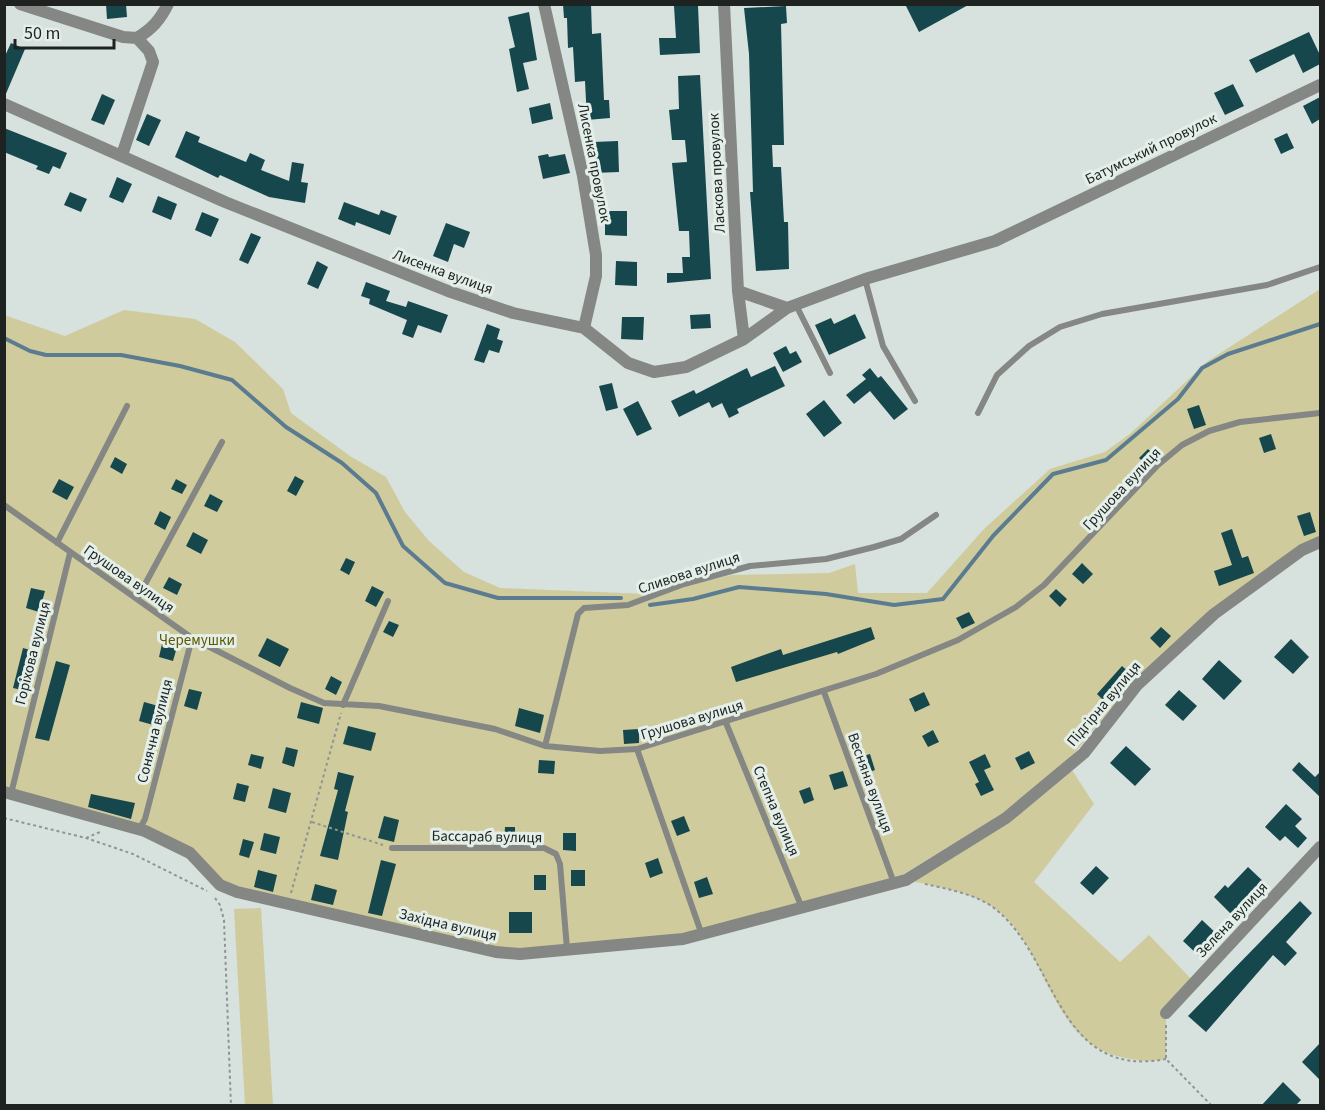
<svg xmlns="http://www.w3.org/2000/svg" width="1325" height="1110" font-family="'Source Sans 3',sans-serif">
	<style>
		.green { fill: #d0cb9c }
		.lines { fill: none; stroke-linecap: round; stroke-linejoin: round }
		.stream { stroke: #5b7c90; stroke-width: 4 }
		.building { fill: #16474c }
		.path { stroke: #8e9592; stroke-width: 2; stroke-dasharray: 3 3; stroke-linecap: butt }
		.service { stroke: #848783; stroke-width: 6 }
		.minor { stroke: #848783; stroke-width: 12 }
		.labels { text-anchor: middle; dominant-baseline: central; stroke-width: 6; stroke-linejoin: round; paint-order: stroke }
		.street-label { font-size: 15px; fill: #1e2220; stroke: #e4efea }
		.park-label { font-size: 15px; fill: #5f5700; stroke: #e4efea }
	</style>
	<rect width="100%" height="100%" fill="#d7e1dd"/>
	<path class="green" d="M1320 289V537L1211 610 1133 682 1068 761 1002 814 902 875 683 935 522 949 498 948 238 887 223 881 194 849 5 786 4 315 65 336 124 310 195 319 235 342 283 389 291 413 350 456 386 477 405 512 429 541 464 572 500 588 646 594 732 575 829 573 855 564 858 593H927L984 529 1050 469 1105 452 1131 433 1208 361Z
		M1070 767 1094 804 1034 882 1120 962 1149 935 1194 982 1166 1013V1059C1149 1062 1138 1061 1121 1057 1047 1040 1049 946 993 907 969 891 934 886 906 880L1006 818Z
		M261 908 273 1105H245L234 909Z"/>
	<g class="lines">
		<path class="stream" d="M4 338 30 351 46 355H121L180 366 232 380 286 427 342 463 376 493 403 546 445 583 498 598H621
			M650 605 693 599 739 587 826 594 894 605 943 599 993 536 1053 474 1106 460 1178 399 1202 368 1228 354 1320 324"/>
	</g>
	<path class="building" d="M106 4H126L127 17 107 19Z
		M563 4H591L592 34 601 33 604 100H609L610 118 587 120 585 81 575 82 573 47 568 48 567 18H564Z
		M905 4H970L919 32Z
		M698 5 700 53 660 55 659 38H676L674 6Z
		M786 6 787 23 781 24 784 145H772L773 167H781L784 222H788L789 269 756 271 750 192H753L749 54 744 8Z
		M529 12 537 60 523 63 529 89 517 92 509 49 515 47 508 17Z
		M1309 32 1320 55V64L1303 73 1294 54 1256 73 1249 60Z
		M11 43 25 49 5 96 4 58Z
		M700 75 711 279 667 283V273H683L682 257H690L689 231H679L672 163 687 162 685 140H672L669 110 679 109 678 76Z
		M1233 84 1244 106 1225 115 1214 93Z
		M102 94 115 100 104 125 91 120Z
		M1320 97V119L1312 124 1303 106Z
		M550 103 553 119 532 124 529 108Z
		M147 114 161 120 149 146 136 140Z
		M4 128 67 153 60 169 53 166 49 174 36 169 38 166 4 152Z
		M186 131 200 137 198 142 246 162 250 153 265 160 261 170 289 181 292 162 304 164 301 182 308 183 305 203 269 197 220 175 218 178 175 157Z
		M1287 133 1294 148 1281 154 1274 139Z
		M618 141 619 172 594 173 593 142Z
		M548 154 549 157 565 154 570 173 543 179 538 156Z
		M117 177 132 184 123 203 109 197Z
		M70 192 87 199 81 212 64 205Z
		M158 196 177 204 171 220 152 212Z
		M344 202 379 215 381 210 397 216 390 235 356 222 355 226 338 219Z
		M605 211H627V236L605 235Z
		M202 212 219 219 211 237 195 230Z
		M446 223 470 232 464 248 454 244 448 262 433 256Z
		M251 233 261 237 248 264 239 260Z
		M317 261 328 267 318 289 307 284Z
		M616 261 637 262V286L615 285Z
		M366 282 390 291 386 301 406 307 408 301 448 315 441 333 418 325 413 338 402 334 407 320 369 304 370 299 361 296Z
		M710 314 711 328 691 329 690 315Z
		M855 314 866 338 829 355 815 325 831 318 834 324Z
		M622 317H644L643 340 621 339Z
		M487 324 500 329 497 339 503 341 499 353 489 350 484 363 474 360Z
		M786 346 790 354 796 351 802 362 783 372 773 353Z
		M775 366 785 386 737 409 739 413 729 418 722 403 712 408 709 402 679 417 671 401 694 390 696 394 747 368 751 377Z
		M870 368 878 378 881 376 908 409 894 420 870 391 854 404 846 395 866 379 862 375Z
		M612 383 618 408 606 411 599 386Z
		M824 400 842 423 824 437 806 414Z
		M638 401 652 429 637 436 623 409Z
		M1199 405 1206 425 1194 429 1187 409Z
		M1271 434 1276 449 1264 453 1259 438Z
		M1148 449 1156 457 1148 466 1139 458Z
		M115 457 127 464 122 474 110 467Z
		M295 476 304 481 296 496 287 491Z
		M59 479 74 487 67 500 52 492Z
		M176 479 187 485 182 494 171 489Z
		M210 494 223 501 217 512 204 506Z
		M160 511 171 517 165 530 154 524Z
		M1310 512 1316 532 1304 536 1297 516Z
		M1232 529 1242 558 1248 556 1254 573 1219 586 1214 571 1232 565 1221 533Z
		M193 532 208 540 201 554 186 546Z
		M346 558 355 562 349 575 340 570Z
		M1082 563 1093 574 1083 584 1072 574Z
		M169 577 182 584 177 595 163 588Z
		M372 586 384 592 376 607 365 601Z
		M31 588 45 591 39 612 26 608Z
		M1056 589 1067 599 1060 607 1049 596Z
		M969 612 975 623 962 629 956 618Z
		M389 621 399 625 393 637 383 632Z
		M871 627 875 639 838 654 837 652 736 682 731 667 781 649 783 655Z
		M1161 627 1171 636 1160 648 1150 638Z
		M267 638 289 649 280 667 258 656Z
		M1291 639 1309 657 1293 674 1274 657Z
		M162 644 177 647 173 661 159 657Z
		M23 648 37 652 26 691 13 688Z
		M1219 660 1242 681 1224 700 1202 679Z
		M56 661 70 665 49 741 35 738Z
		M1122 666 1132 675 1105 702 1097 694Z
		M331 676 342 682 336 695 325 689Z
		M189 689 202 692 197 710 184 706Z
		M1179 690 1197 706 1183 721 1165 705Z
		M924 692 930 705 915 712 909 699Z
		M144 702 162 707 157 726 139 721Z
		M301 702 323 708 319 724 297 718Z
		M519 708 544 715 540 733 515 726Z
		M348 726 376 733 371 751 343 744Z
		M639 729V743L624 744 623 730Z
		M933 730 939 742 928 747 922 736Z
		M1126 746 1151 769 1135 786 1110 763Z
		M286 747 298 750 294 767 282 763Z
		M1029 751 1035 763 1021 770 1015 758Z
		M251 754 264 757 261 769 248 765Z
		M870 754 875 770 862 775 856 758Z
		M985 754 991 767 984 770 994 790 981 796 975 784 979 782 969 762Z
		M539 760 555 761 554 774 538 773Z
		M1299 762 1315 777 1320 772V797L1292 770Z
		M843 771 848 786 834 790 829 775Z
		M338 772 354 776 345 811 348 812 338 860 320 856 338 790 334 789Z
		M237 783 249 786 245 802 233 799Z
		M810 787 814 800 804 804 799 791Z
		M273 788 291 793 286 813 268 808Z
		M91 794 135 803 131 819 88 807Z
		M1286 804 1302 819 1295 826 1307 838 1298 848 1285 836 1280 841 1265 827Z
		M384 816 399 820 394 842 378 838Z
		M684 816 690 831 677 836 671 821Z
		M505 827H515V842H504Z
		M264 833 280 837 276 854 260 850Z
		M563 833H576V851L563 850Z
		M243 839 254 842 249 858 239 855Z
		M658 858 663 873 650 878 645 863Z
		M381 860 396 864 382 916 368 913Z
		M1096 866 1109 878 1093 895 1080 883Z
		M1248 867 1266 884 1236 919 1214 897 1225 885 1228 888Z
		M258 870 277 875 273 892 254 887Z
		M571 870H585V886H571Z
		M534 875H546V890H534Z
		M707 877 713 894 699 898 694 882Z
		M315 884 337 890 333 905 311 900Z
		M1300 901 1312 913 1286 942 1297 953 1285 966 1273 955 1206 1032 1188 1016Z
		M509 912H532V933H509Z
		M1202 920 1218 935 1199 956 1183 941Z
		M1320 1043V1080L1302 1062Z
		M1283 1082 1301 1100 1295 1106H1261Z"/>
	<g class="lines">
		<path class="path" d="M4 818 86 838 133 854 207 891
			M312 822 383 845
			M86 838 100 832
			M925 884C947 889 976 894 994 908 1058 957 1056 1080 1166 1059
			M291 893 341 713
			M215 898 220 905 224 920 231 1106
			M1166 1025V1059L1212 1106"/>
		<path class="service" d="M865 279 883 346 915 401
			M796 305 830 373
			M978 413 997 375 1029 346 1060 327 1102 314 1267 285 1320 267
			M4 505 192 638 290 688 324 703 379 706 495 729 545 746 600 751 637 749 876 674 958 640 1016 607 1044 585 1158 465 1182 445 1209 431 1240 422 1320 413
			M57 543 127 406
			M137 599 222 442
			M824 692 894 883
			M343 705 388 601
			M726 723 802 908
			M545 746 578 614 584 608 628 605 684 584 750 566 826 559 874 547 901 539 936 515
			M637 749 702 935
			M11 794 70 553
			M139 830 145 819 192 638
			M392 848H544L556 854 560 864 567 949"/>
		<path class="minor" d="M20 4 123 37 137 38
			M544 4 583 176 596 255V276L584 328
			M724 4 738 291 744 339
			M137 38C152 29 160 20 168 4
			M4 104 225 202 448 291 513 313 584 328 628 363 654 372 686 367 744 339 787 308 865 279 995 241 1320 85
			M122 155 153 62 149 51 137 38
			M738 291 787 308
			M4 792 145 831 190 853 220 885 237 892 496 952 520 954 683 939 906 880 1006 818 1084 753 1137 685 1214 614 1302 550 1320 542
			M1166 1013 1320 847"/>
	</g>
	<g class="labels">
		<g class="street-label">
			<text transform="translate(1151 149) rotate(-26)">Батумський провулок</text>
			<text transform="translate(594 163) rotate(79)">Лисенка провулок</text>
			<text transform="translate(717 173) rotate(-93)">Ласкова провулок</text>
			<text transform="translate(443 272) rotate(20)">Лисенка вулиця</text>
			<text transform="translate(1122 489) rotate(-47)">Грушова вулиця</text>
			<text transform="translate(689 573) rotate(-18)">Сливова вулиця</text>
			<text transform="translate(129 579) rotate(35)">Грушова вулиця</text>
			<text transform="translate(33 653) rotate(-76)">Горіхова вулиця</text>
			<text transform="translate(1104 704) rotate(-50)">Підгірна вулиця</text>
			<text transform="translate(692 720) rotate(-17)">Грушова вулиця</text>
			<text transform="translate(155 731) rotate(-76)">Сонячна вулиця</text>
			<text transform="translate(870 783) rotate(70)">Весняна вулиця</text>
			<text transform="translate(776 811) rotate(67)">Степна вулиця</text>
			<text transform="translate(487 837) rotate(1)">Бассараб вулиця</text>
			<text transform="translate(1232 920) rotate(-47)">Зелена вулиця</text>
			<text transform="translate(448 925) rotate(13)">Західна вулиця</text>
		</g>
		<g class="park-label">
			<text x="197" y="640">Черемушки</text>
		</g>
	</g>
	<rect width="1325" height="1110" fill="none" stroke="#1e2220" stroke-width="12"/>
	<path d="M15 39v9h99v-9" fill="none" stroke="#1e2220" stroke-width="3"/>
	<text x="24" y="39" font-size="18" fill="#1e2220" stroke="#e4efea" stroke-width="4.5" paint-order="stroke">50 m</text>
</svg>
